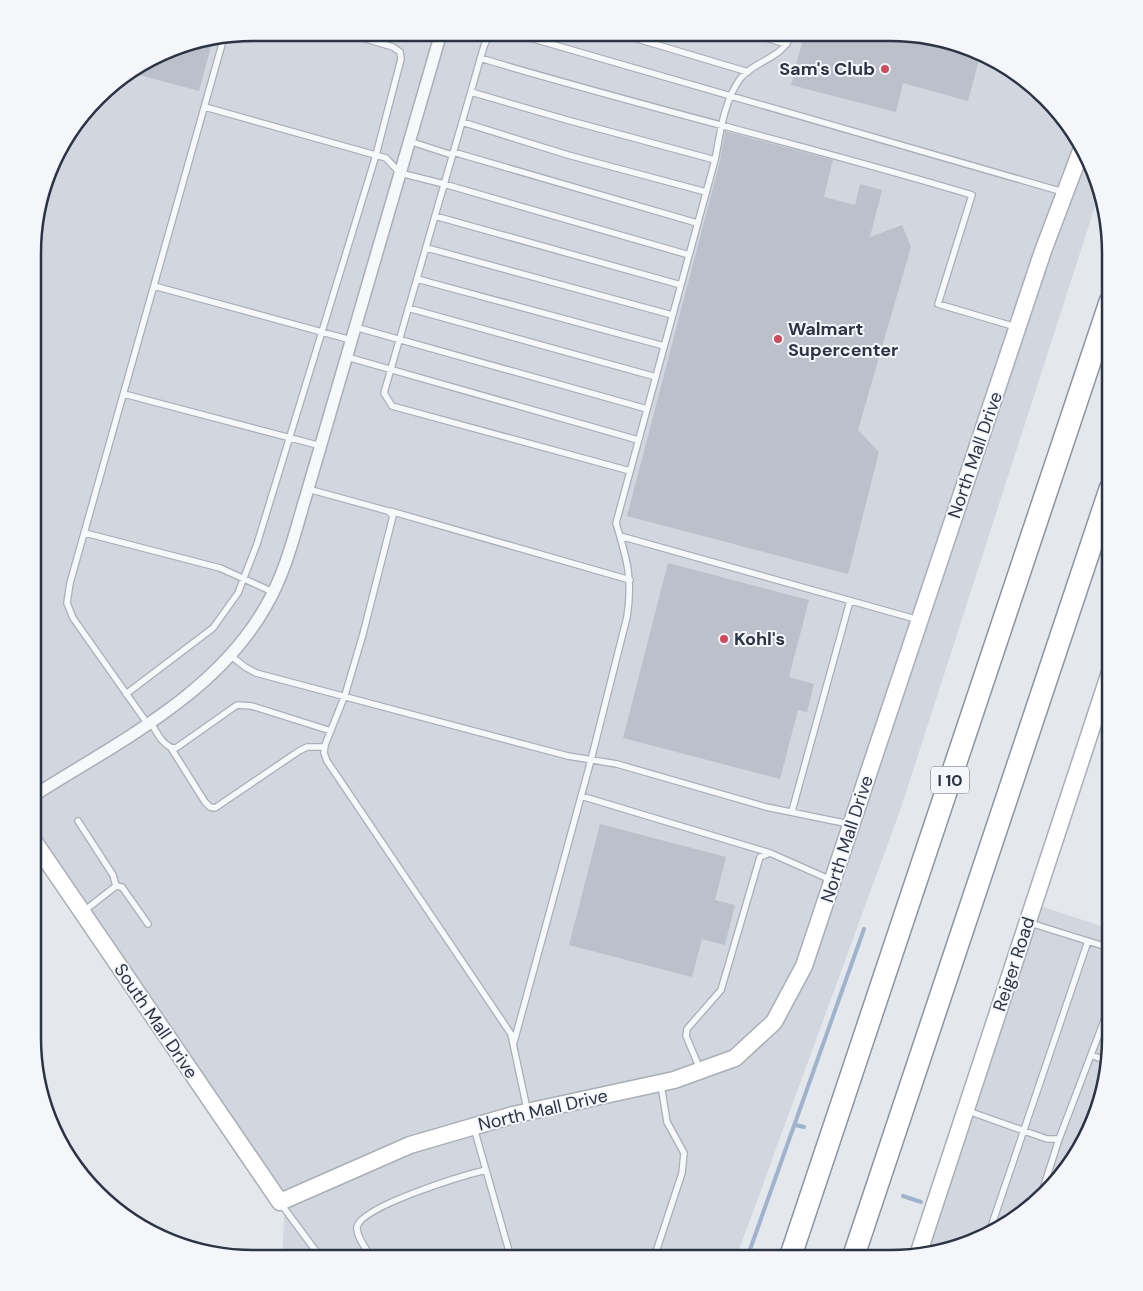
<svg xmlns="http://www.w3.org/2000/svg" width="1143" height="1291" font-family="'DM Sans',sans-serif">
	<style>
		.built { fill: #d2d6de }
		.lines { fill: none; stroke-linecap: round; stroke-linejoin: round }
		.stream { stroke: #9fb4cc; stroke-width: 4 }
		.building { fill: #bbc0ca }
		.lane-casing { stroke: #a9aeb7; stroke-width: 8 }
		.street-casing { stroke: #a9aeb7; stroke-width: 14 }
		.secondary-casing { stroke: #a9aeb7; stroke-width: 19 }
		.highway-casing { stroke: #8b94a3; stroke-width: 24 }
		.lane { stroke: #f7f8fa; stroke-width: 5.5 }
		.street { stroke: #f7f8fa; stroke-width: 11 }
		.secondary { stroke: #fff; stroke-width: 16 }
		.highway { stroke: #fff; stroke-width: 21 }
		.poi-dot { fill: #d1495b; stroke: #f4f6f9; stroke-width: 2 }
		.labels { text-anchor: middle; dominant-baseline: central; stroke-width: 4; stroke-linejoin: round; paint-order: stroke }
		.shield { fill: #f4f6f9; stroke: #676e7b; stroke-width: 1 }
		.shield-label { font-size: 16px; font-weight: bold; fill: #2b3445 }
		.poi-label { font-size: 18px; font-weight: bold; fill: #2b3445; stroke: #f4f6f9; text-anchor: start }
		.street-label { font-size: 18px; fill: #2b3445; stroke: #f4f6f9 }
		.rim { fill: none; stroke: #2b3445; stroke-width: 2.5 }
	</style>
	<rect width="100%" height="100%" fill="#e4e7ec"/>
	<path class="built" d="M253 33 918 34 1000 62 1073 131 1099 183 1100 191 901 808 736 1258H282L285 1200 33 840 34 224 62 143 108 87 182 44Z
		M1034 904 1110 929V1052L1081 1148 1012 1221 960 1247 918 1255Z"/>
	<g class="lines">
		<path class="stream" d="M796 1125 804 1127
			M903 1196 921 1202
			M747 1258 864 929"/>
	</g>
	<path class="building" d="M804 34H918L980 55 968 101 903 83 896 112 791 85Z
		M213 39 199 91 132 73 182 44Z
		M725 131 833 160 824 197 855 205 860 184 882 190 870 237 902 225 911 247 858 430 879 452 848 574 627 516 720 161Z
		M668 563 809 600 789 677 814 684 807 712 798 710 780 779 623 738Z
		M600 824 726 857 715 900 735 905 725 945 702 939 692 977 569 945Z"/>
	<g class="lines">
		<defs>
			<path id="lane" d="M490 33 484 46 384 393 392 406 630 471
				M513 33 1063 192
				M621 34 748 72
				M752 34 787 44
				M480 58C643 107 809 146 972 195L938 304 1016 327
				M471 92 567 120 715 160
				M205 107 386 158 400 173 444 184 689 255
				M462 122 568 155 706 192
				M409 141 452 155
				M453 152 697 223
				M435 216 681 285
				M427 248 672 315
				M417 279 664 346
				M154 286 351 340
				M408 308 656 377
				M355 327 647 409
				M347 357 638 440
				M124 394 321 446
				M308 489 388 511 393 516 363 634 345 695 325 745 324 753 327 761 511 1034 527 1109
				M390 511 630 580
				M85 533 220 568 273 592
				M620 536 919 620
				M230 655 245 667 256 673 568 756 617 764 766 807 849 824
				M126 694 213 628 238 593 257 544 376 155 401 59 400 52 393 47 346 33
				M150 721C156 731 164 749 176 748L237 705 252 706 331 731
				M147 723 73 618 67 603 70 583 224 37
				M171 748 205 802 210 807 215 808 299 751 307 747H325
				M33 780 40 791
				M581 796 770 853
				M792 811 850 601
				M78 821 113 875 116 886 84 911
				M116 886 122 887 148 924
				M1030 923 1110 948
				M514 1042 591 760 627 617C633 579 627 559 616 523L715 160C720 134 724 101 740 79 754 60 784 59 791 34
				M1091 1055 1107 1061
				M700 1069 686 1036 687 1029 721 990 760 857 770 853 831 880
				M968 1111 1047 1139H1059L1110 1005
				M474 1128 511 1258
				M1043 1189 1059 1139
				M281 1204 321 1258
				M989 1233 1088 941
				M372 1258C367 1250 356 1237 357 1227 361 1206 465 1175 486 1170
				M654 1258 682 1173 684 1153 667 1122 661 1085"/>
			<path id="street" d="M33 796C116 743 216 695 266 606 287 570 296 528 308 489L441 33"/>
			<path id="secondary" d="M33 840 280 1202 410 1145 513 1115 674 1080 735 1058 774 1022 804 966 1043 251 1082 148
				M918 1255 1110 672"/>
			<path id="highway" d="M790 1258 1110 302
				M853 1258 1110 489"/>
		</defs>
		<use href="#lane" class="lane-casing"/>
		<use href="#street" class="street-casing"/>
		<use href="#secondary" class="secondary-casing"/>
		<use href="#highway" class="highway-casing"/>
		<use href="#lane" class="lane"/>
		<use href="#street" class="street"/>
		<use href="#secondary" class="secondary"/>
		<use href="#highway" class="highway"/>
	</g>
	<g class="poi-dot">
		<circle cx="885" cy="69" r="5"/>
		<circle cx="778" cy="339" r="5"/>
		<circle cx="724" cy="639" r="5"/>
	</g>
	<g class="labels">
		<rect class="shield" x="931" y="766.5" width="38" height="27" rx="4"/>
		<g class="shield-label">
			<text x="950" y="780">I 10</text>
		</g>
		<g class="poi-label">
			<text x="875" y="69" text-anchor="end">Sam's Club</text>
			<text x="788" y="329">Walmart<tspan x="788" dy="21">Supercenter</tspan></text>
			<text x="734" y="639">Kohl's</text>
		</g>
		<g class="street-label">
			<text transform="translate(975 455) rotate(-71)">North Mall Drive</text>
			<text transform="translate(847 839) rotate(-72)">North Mall Drive</text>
			<text transform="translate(1014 964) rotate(-72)">Reiger Road</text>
			<text transform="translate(156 1021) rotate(56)">South Mall Drive</text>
			<text transform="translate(543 1110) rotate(-13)">North Mall Drive</text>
		</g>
	</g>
	<path d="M0 0H1143V1291H0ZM253 41H890A212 212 0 0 1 1102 253V1038A212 212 0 0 1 890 1250H253A212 212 0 0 1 41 1038V253A212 212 0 0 1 253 41Z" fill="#f4f6f9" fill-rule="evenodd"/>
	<path class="rim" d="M253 41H890A212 212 0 0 1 1102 253V1038A212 212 0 0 1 890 1250H253A212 212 0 0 1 41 1038V253A212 212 0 0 1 253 41Z"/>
</svg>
